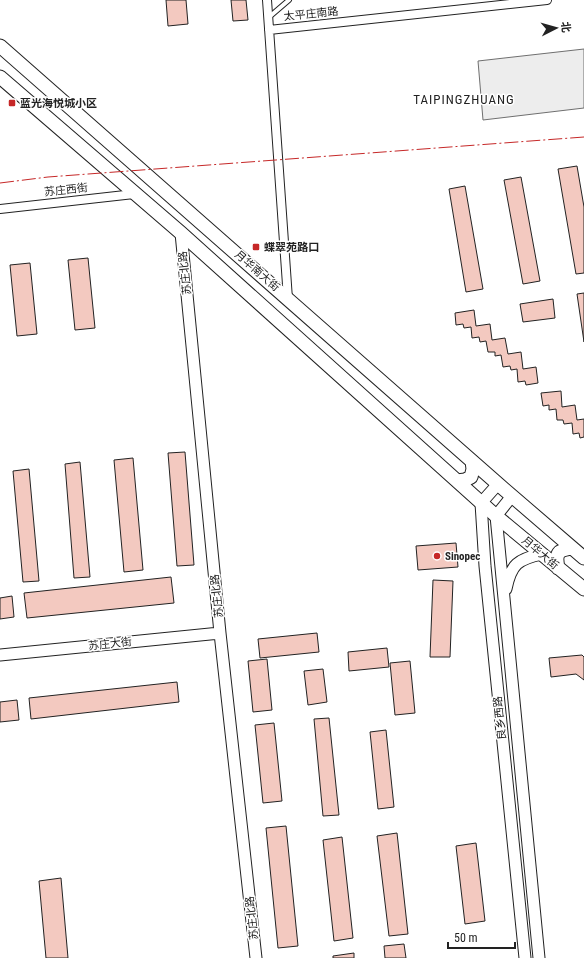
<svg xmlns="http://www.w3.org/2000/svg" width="584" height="958" font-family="'Roboto Condensed','Noto Sans SC',sans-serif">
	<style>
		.parking { fill: #ededed; stroke: #6f6f6f }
		.building { fill: #f3c9c0; stroke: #222 }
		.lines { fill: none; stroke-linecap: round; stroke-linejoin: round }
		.lane-casing { stroke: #222; stroke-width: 6 }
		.street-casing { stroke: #222; stroke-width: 10 }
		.secondary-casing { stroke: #222; stroke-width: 13 }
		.primary-casing { stroke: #222; stroke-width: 15 }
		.lane { stroke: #fff; stroke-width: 4 }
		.street { stroke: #fff; stroke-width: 8 }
		.secondary { stroke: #fff; stroke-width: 11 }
		.primary { stroke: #fff; stroke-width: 13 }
		.power { stroke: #c62828; stroke-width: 1; stroke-dasharray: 14 3 2 3; stroke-linecap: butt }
		.poi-dot { fill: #c62828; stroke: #fff; stroke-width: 1.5 }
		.labels { text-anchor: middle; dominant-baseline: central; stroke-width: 3; stroke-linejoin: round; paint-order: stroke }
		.street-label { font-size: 11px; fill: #222; stroke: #fff }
		.poi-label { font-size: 11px; font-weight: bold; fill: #222; stroke: #fff; text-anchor: start }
		.quarter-label { font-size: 13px; letter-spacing: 1px; fill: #222; stroke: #fff }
	</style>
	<rect width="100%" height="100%" fill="#fff"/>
	<path class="parking" d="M584 49V108L483 120 478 61Z"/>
	<path class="building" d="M166 0H186L188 24 168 26Z
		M231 0H246L248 20 233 21Z
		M577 166 584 207V273L576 274 558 169Z
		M521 177 540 281 523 284 504 180Z
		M465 186 483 289 466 292 449 189Z
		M88 258 95 328 75 330 68 260Z
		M30 263 37 334 17 336 10 265Z
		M584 293V342L577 294Z
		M553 299 555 318 523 322 520 304Z
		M474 310 476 326 490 324 492 340 505 338 508 354 521 352 523 369 536 367 538 383 526 385 525 381 518 382 517 369 511 370 510 366 503 367 501 355 495 356V352H488L486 341 480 342 479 337 472 338 471 327 464 328 463 324 456 325 455 313Z
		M561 391 562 407 575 405 577 420 584 419V437L580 438 579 433 573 434 572 423 564 424 563 420H557L556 409 549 410V405L543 406 541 393Z
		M185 452 194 565 177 566 168 453Z
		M133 458 143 570 124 572 114 460Z
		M80 462 90 577 74 578 65 464Z
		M29 469 39 581 23 582 13 471Z
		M456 543 458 567 418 570 416 546Z
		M171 577 174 603 27 618 24 593Z
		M433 580 453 581 450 657H430Z
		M12 596 14 617 0 619V598Z
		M317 633 319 652 260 658 258 639Z
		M387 648 389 667 349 671 348 652Z
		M582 655 584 657V680L576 674 551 677 549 658Z
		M267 659 272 710 253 712 248 661Z
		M410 661 415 713 395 715 390 663Z
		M323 669 327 702 308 705 304 671Z
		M177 682 179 702 31 719 29 698Z
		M17 700 19 720 0 722V702Z
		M329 718 339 815 323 816 314 719Z
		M274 723 282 801 263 803 255 725Z
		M386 730 394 807 378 809 370 732Z
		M286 826 298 946 278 948 266 828Z
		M397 833 408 934 389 936 377 836Z
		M342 837 353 938 334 941 323 840Z
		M476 843 485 921 465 924 456 846Z
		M61 878 68 958H46L39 881Z
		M404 944 406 958H385L384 946Z
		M354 953V958H333V956Z"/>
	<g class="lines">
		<defs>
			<path id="lane" d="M268 18 289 0"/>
			<path id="street" d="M267 0 288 299
				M269 30 547 0
				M0 209 134 194"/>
			<path id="secondary" d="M181 233 220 633 256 958
				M498 484 481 503 485 566 525 958
				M512 496 496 516 539 958
				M506 589C511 564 518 559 542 554
				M0 655 220 633"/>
			<path id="primary" d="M0 46 498 484 584 558
				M0 77 181 233 496 516 584 589
				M457 481 465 480 471 477 473 469 472 461
				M558 568C555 553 558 550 572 548"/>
		</defs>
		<use href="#lane" class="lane-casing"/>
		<use href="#street" class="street-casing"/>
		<use href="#secondary" class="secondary-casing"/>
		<use href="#primary" class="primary-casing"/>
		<use href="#lane" class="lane"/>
		<use href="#street" class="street"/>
		<use href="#secondary" class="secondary"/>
		<use href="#primary" class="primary"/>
		<path class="power" d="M0 183 48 177 584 137"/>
	</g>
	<g class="poi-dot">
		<rect x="8" y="99" width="8" height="8" rx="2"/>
		<rect x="252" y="243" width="8" height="8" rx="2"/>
		<circle cx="437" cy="556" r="4"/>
	</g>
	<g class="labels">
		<g class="street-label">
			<text transform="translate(311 14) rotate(-6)">太平庄南路</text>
			<text transform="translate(66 190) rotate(-6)">苏庄西街</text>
			<text transform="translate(257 271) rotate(41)">月华南大街</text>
			<text transform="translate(185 273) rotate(-96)">苏庄北路</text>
			<text transform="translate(540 553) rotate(40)">月华大街</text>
			<text transform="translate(217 596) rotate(-96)">苏庄北路</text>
			<text transform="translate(110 644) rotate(-6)">苏庄大街</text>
			<text transform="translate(500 718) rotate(-96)">良乡西路</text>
			<text transform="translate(252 918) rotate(-96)">苏庄北路</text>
		</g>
		<g class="poi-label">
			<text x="20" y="103">蓝光海悦城小区</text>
			<text x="264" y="247">蝶翠苑路口</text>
			<text x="445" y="556">Sinopec</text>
		</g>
		<g class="quarter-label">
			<text x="464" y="99">TAIPINGZHUANG</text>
		</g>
	</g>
	<g transform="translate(556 28) rotate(84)" stroke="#ffffff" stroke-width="3" paint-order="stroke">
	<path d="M0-3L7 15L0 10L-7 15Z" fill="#222222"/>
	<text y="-6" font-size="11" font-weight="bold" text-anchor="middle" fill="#222222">北</text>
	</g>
	<path d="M448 942v6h67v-6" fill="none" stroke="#222222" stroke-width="2"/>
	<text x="454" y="942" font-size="12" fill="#222222" stroke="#ffffff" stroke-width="3" paint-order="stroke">50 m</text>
</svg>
